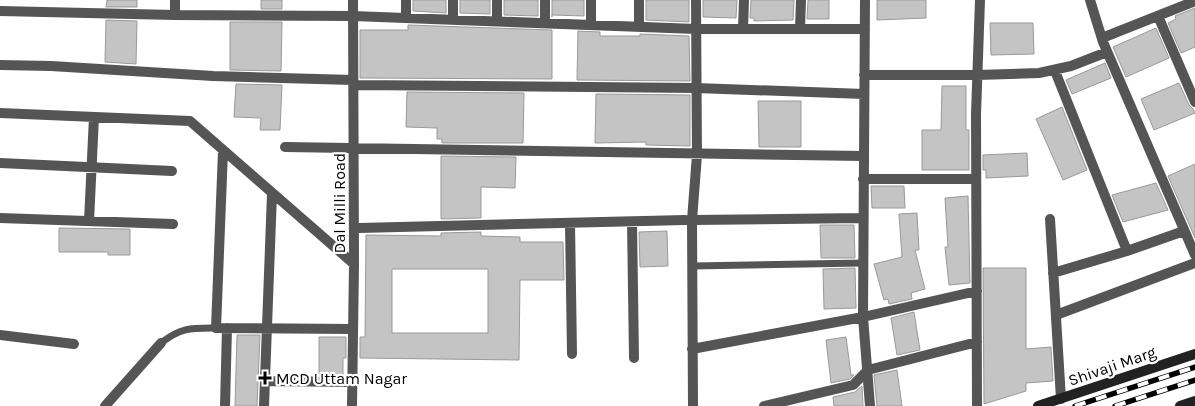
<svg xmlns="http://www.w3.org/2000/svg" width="1195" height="406" font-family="Karla,sans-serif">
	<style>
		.building { fill: #c4c4c4; stroke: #999; fill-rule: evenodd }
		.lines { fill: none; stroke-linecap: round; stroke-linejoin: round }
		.service { stroke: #555; stroke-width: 7 }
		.minor { stroke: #555; stroke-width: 10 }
		.secondary { stroke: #222; stroke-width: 10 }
		.rail-casing { stroke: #000; stroke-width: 5.5 }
		.rail { stroke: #fff; stroke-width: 4; stroke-dasharray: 11; stroke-linecap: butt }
		.poi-dot { fill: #000; stroke: #fff; stroke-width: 2 }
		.labels { text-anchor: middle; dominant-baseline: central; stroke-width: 4.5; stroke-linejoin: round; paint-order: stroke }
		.street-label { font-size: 16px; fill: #000; stroke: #fff }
		.poi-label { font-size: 16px; fill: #000; stroke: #fff; text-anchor: start }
	</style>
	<rect width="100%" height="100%" fill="#fff"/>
	<path class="building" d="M107 0H137V7H106Z
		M261 0H282V9H261Z
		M413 0H446V13L413 11Z
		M460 0H490V14L460 13Z
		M504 0H538V16L504 15Z
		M552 0H584V16L552 15V17Z
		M646 0H689V22L646 20Z
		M703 0H737L736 18 703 17Z
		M751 0H794L793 20 754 21V18H750Z
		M808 0H829V19H807Z
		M877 0H926V18L877 20Z
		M1195 8V47L1181 53 1168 23 1176 19 1175 16Z
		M106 20 137 21 136 64 105 62Z
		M230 22H282L281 71 230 70Z
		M990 23H1033L1034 54 991 55Z
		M408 25 552 30V79L360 78V30H408Z
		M1156 28 1169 58 1126 77 1113 47Z
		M578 31 600 32V36H640V34L689 36 690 81 577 80Z
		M1105 63 1111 78 1072 94 1066 80Z
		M1179 83 1189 105 1193 109 1195 113 1154 130 1141 99Z
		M236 84 282 85 280 130H260L261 118 234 117Z
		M942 86H966V130H969V170H922V130H941Z
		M407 92 524 93 523 143H442V139H437V128L406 127Z
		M596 94 690 95V146L646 145V142L595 143Z
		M758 101H801V147H759Z
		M1062 107 1087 170 1063 180 1036 119Z
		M1027 153 1028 176 986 178V170H983V155Z
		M441 156 516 157 515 188 481 187V218L441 219Z
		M1195 164V238L1168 176Z
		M1156 183 1168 210 1123 222 1112 195Z
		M871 186H904L905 208H872Z
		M968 196 970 283 949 285 945 247H948L945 198Z
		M917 213 919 250H915L925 289 911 293 912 299 889 304 888 299 884 300 874 264 902 257 899 214Z
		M820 225H854L855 258H821Z
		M59 228 130 229V255H108V252H59Z
		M667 231 668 266 640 267 639 232Z
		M481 232V236L520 237V242H563L564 280H520L519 360 360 358V337H365L366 235 441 236V233ZM392 269H488V333H392Z
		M855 268 856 308 824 309 823 269Z
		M983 268H1026V349L1051 347 1053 381 1026 383V391L984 404Z
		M914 312 920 350 897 355 891 318Z
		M237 335H260L257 406H235Z
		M319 337H346V358H343V375H319Z
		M846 337 851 375H854L850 379 831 383 826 340Z
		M897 370 902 406H877L874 375Z
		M862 386 863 406H834L833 397 855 392Z"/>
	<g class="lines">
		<path class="service" d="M692 266 863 263
			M161 343C181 327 192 328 216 328"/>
		<path class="minor" d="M865 0 863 317 870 406
			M1090 0 1103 42 1195 255
			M0 11 175 15 353 16 696 29H865
			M175 15V0
			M1158 16 1195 102
			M406 18V0
			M453 20V0
			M497 21V0
			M545 23V0
			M591 25V0
			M639 27V0
			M743 29 744 0
			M800 29 801 0
			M1102 38 1195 1
			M0 65 51 66 213 76 353 80
			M1055 71 1127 251
			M864 75H977L1039 73 1071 66 1107 52
			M354 85 696 88 864 94
			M0 113 190 121 354 264
			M285 147 863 156
			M223 151 216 328 353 329
			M0 163 172 171
			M863 179H976
			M0 218 173 224
			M1050 219 1061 399
			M692 220 863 218
			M89 221 94 117
			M632 222 634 358
			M570 223 572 354
			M359 228 685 220
			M1053 273 1127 251 1184 231
			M1056 315 1195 263
			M0 335 74 344
			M692 349 863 317 977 291
			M265 381 352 382
			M105 406 161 343
			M225 406 227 328
			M264 406 272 194
			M352 406 354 264 353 0
			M693 406 692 220 697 155 696 0
			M764 406 853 385 868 370 977 342
			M977 406 976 114 980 0"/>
		<path class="secondary" d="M1038 406 1195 354
			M1180 406 1195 401"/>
		<defs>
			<path id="rail" d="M1075 406 1195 367
				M1115 406 1195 380"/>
		</defs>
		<use href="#rail" class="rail-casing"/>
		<use href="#rail" class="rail"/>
	</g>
	<path class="poi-dot" d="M262.5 370.5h5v5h5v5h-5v5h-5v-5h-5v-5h5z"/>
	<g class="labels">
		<g class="street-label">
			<text transform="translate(339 203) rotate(-90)">Dal Milli Road</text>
			<text transform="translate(1112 366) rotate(-19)">Shivaji Marg</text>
		</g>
		<g class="poi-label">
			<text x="276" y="378">MCD Uttam Nagar</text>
		</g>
	</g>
</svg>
